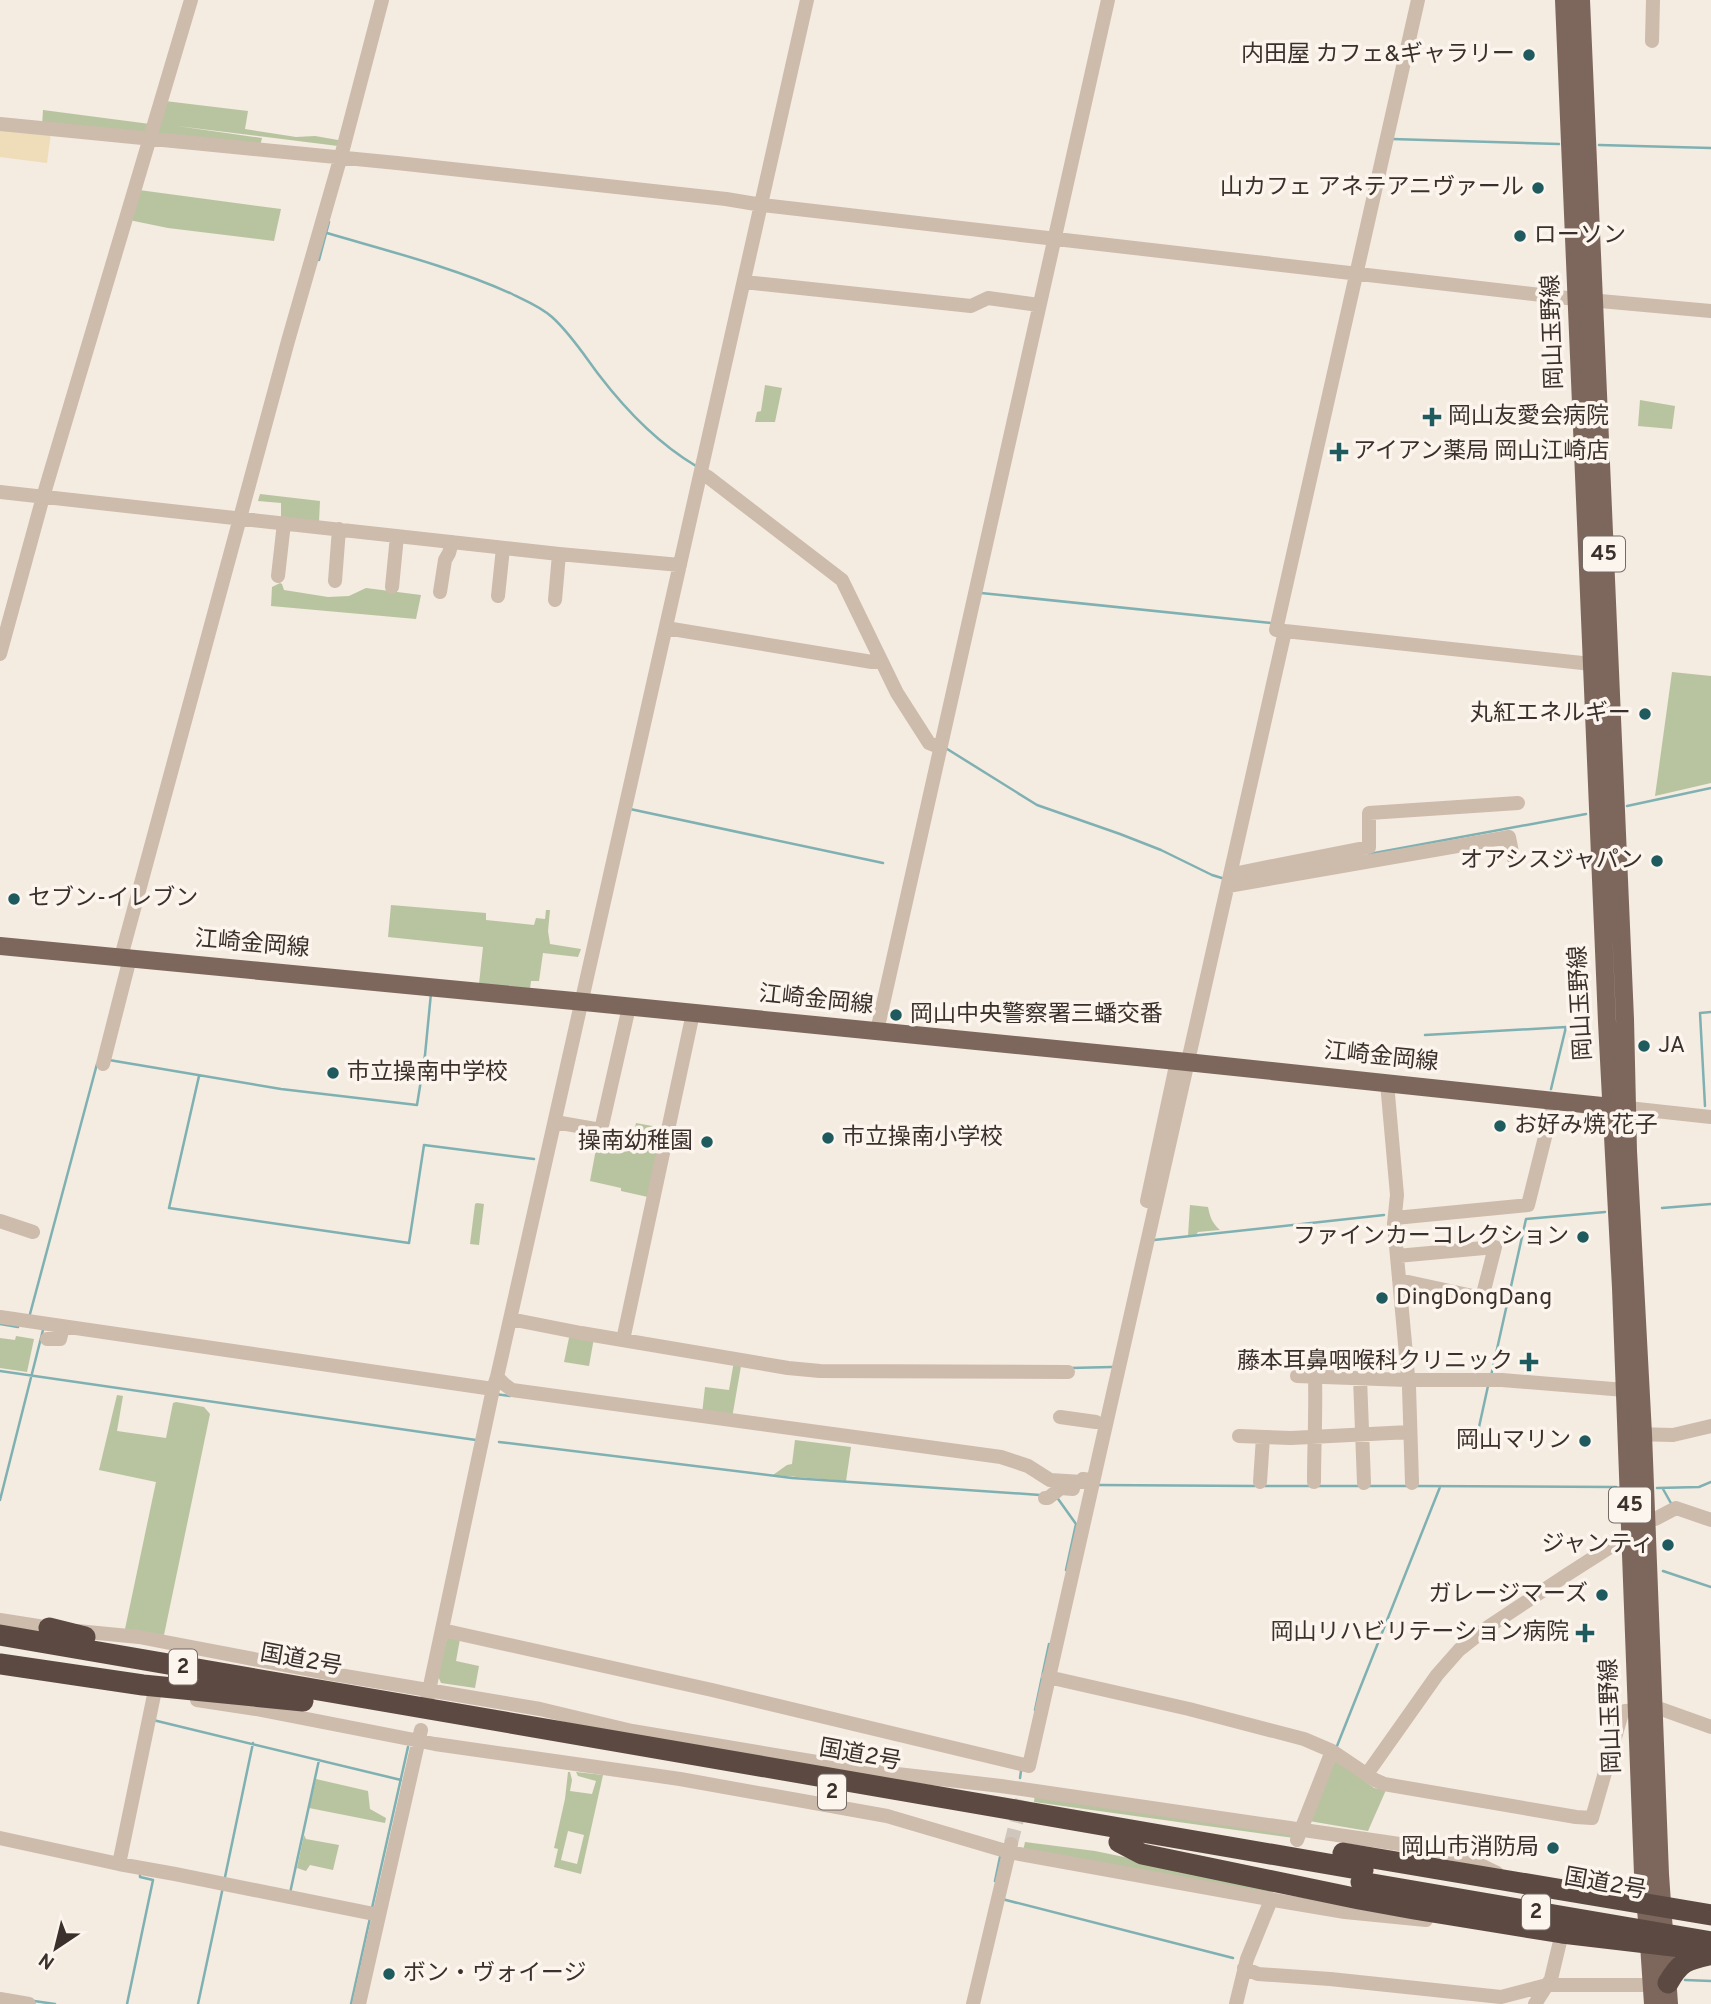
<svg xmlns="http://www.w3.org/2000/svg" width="1711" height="2004" font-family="Overpass,'Noto Sans JP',sans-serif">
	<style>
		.green { fill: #b8c4a0; fill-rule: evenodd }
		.sand { fill: #efdcb8 }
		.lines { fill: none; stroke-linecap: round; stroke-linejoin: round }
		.stream { stroke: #7fb0b2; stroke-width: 2.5 }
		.minor-tunnel { stroke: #cfc6bd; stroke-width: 14; stroke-dasharray: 14 7; stroke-linecap: butt }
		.minor { stroke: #cdbbac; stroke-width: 14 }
		.major { stroke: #7d675c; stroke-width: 18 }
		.highway { stroke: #5c4a42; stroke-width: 21 }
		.highway-bridge { stroke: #5c4a42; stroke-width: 21 }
		.poi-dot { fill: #1f5a5e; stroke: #fbf5ee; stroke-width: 2.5 }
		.labels { text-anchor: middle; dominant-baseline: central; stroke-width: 7; stroke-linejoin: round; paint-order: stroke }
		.shield { fill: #fbf5ee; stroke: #756b66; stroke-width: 2 }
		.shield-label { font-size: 21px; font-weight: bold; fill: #3b302b }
		.poi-label { font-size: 23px; fill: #3b302b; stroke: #fbf5ee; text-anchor: end }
		.street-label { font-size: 23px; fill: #3b302b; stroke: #fbf5ee }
	</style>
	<rect width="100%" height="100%" fill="#f4ebe1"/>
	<path class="green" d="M165 101 248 111 245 129 296 137 315 136 338 140V146L177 126 262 138 260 146 155 135Z
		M43 110 150 124 147 133 42 126Z
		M139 190 281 209 274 241 168 228 129 220Z
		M765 385 782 388 775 422H755L757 412 761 411Z
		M1640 400 1675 406 1672 429 1638 426Z
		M260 494 320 501 319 522 281 518V503L258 501Z
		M280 583 282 584 284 590 328 597 349 596 366 588 421 595 416 619 271 606 272 587Z
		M1672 672 1711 676V783L1655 796Z
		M391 905 486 913V920L534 925 536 918 545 919 546 910H550L548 931 550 944 581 949 578 957 543 953 539 981H531L530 989 479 984 483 947 388 937Z
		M636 1123 663 1128 648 1197 621 1191V1188L590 1181 599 1133 632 1140Z
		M477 1203 484 1204 479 1245 470 1244 475 1204Z
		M1190 1205 1208 1207C1210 1217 1212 1223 1220 1230L1198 1232 1196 1235 1188 1236Z
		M570 1333 594 1338 589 1366 564 1362Z
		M16 1336 34 1339 27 1372 0 1368V1338L15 1340Z
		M734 1361 741 1366 732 1418 702 1414 705 1387 729 1390Z
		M117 1395 123 1396 117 1431 166 1438 173 1403 176 1402 204 1407 210 1414 164 1635 125 1629 156 1482 99 1470Z
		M795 1440 851 1447 846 1481 773 1475 787 1465 792 1464Z
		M447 1638 460 1639 456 1661 479 1666 475 1688 441 1683 438 1676Z
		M1333 1760H1337L1374 1788 1386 1790 1368 1831 1309 1821Z
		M568 1772H570L572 1780 570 1791 592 1794 596 1781 578 1776 576 1772 603 1775 581 1874 554 1867 558 1849 554 1848 565 1799ZM568 1831 584 1835 577 1864 561 1860Z
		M316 1779 368 1791 370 1809 386 1818 385 1823 309 1808Z
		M1035 1794 1294 1832V1838L1034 1802Z
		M304 1835 306 1839 339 1845 333 1870 310 1865 306 1871 297 1868Z
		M1025 1842 1095 1851 1275 1888 1273 1893 1023 1851Z"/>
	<path class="sand" d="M0 127 51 133 47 163 0 157Z"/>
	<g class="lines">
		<path class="stream" d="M1392 139 1559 144
			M1599 145 1711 148
			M327 233C388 251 452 267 510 293 524 300 540 306 552 317 570 333 584 355 599 375 625 409 659 444 696 466
			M319 260 329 222
			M981 593 1271 623
			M944 747 1037 805 1120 834 1161 850 1212 875 1225 879
			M1627 806 1711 788
			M630 809 883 863
			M1369 854 1586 814
			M1425 1035 1566 1027 1551 1089
			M109 1060 281 1089 417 1105 425 1055 431 993
			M199 1076 169 1208 409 1243 424 1145 534 1159
			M1705 1106 1700 1013 1711 1012
			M1662 1208 1711 1204
			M1154 1240 1384 1215
			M30 1314 97 1064
			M0 1324 18 1327
			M1070 1368 1112 1367
			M0 1371 476 1440
			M1491 1376 1526 1219 1605 1212
			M495 1394 510 1396
			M1479 1427 1488 1386
			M499 1442 792 1478 1040 1495
			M1097 1485 1255 1486
			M1265 1486H1311
			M1318 1486H1360
			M1367 1486H1409
			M1416 1486 1616 1487
			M1657 1488 1699 1487 1711 1482
			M1663 1489 1672 1505
			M1056 1496 1076 1524 1066 1570
			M0 1500 43 1330
			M1663 1571 1711 1587
			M1035 1710 1049 1644
			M153 1720 401 1780
			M1337 1746 1440 1487
			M1020 1778 1021 1771
			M225 1877 253 1743
			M995 1881 1000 1857
			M290 1893 319 1760
			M1002 1899 1233 1958
			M372 1908 408 1747
			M1685 1980 1711 1981
			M34 2001 55 2004
			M127 2004 153 1880 140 1877V1873
			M198 2004 223 1887
			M351 2004 370 1918"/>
		<path class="minor-tunnel" d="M1011 1843 1022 1800"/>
		<path class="minor" d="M1652 41 1653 0
			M0 124 397 163 726 199 762 205 1567 298 1711 311
			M744 282 971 306 988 298 1039 305
			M701 473 708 477 842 580 897 693 929 743 939 747
			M0 492 559 554 680 565
			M278 576 284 523
			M335 581 339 529
			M392 587 397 536
			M440 592 445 560 449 553 452 542
			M498 596 503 548
			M555 600 559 554
			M666 628 872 662H881
			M1285 631 1601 665
			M0 654 43 497 191 0
			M1231 873H1238L1369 847V813L1518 803
			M1228 886 1509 837 1513 857
			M121 957 288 341 343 149 382 0
			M877 1031 1108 0
			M103 1064 130 958
			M1387 1083 1397 1195 1394 1224 1409 1387 1412 1483
			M1628 1108 1711 1117
			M555 1122 601 1130 629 1007
			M1147 1201 1177 1061
			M1395 1218 1528 1205 1554 1101
			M0 1221 33 1232
			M1397 1256 1495 1247 1482 1298 1399 1280
			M0 1317 493 1389
			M510 1319 581 1333 788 1368 820 1371 1068 1372
			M47 1339H60L63 1327
			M623 1340 693 1013
			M1297 1376 1407 1380H1502L1625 1390
			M497 1377 504 1384 512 1390 1001 1457 1028 1466 1050 1480 1082 1482 1083 1479 1092 1480
			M1360 1378 1364 1483
			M1060 1417 1096 1422
			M1633 1434 1673 1435 1711 1426
			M1239 1436 1291 1438 1410 1432
			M1260 1482 1263 1437
			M1314 1482C1314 1447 1316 1412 1315 1377
			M1045 1498H1048L1061 1488 1073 1489
			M1646 1518 1655 1519 1676 1508 1711 1520
			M0 1620 57 1629
			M442 1630 712 1690 1029 1766 1285 631 1276 630 1418 0
			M77 1631 139 1637 321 1672 540 1709 632 1731 871 1771 1001 1786 1420 1847 1462 1856 1497 1873
			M1048 1677 1189 1709 1304 1739 1332 1751 1375 1780 1384 1784 1576 1817 1592 1818 1622 1713 1625 1711 1661 1709 1711 1727
			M197 1700 256 1709 435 1744 680 1779 887 1816 1009 1852 1274 1900 1345 1912 1426 1920
			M427 1700 493 1389 497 1377 807 0
			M1367 1774 1437 1675 1459 1650 1488 1627 1568 1574 1618 1542 1631 1538
			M0 1838 119 1864 175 1874 379 1915
			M1297 1840 1332 1751
			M119 1864 154 1695
			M1244 1968 1258 1974 1330 1979 1501 1997 1547 1985H1652
			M0 1999 29 2004
			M359 2004 421 1730
			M973 2004 1011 1844
			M1236 2004 1247 1959 1271 1900
			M1535 2004 1551 1979 1562 1933"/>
		<path class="major" d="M1564 0 1607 1022 1621 1288 1643 1874 1649 1944 1653 2004
			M1581 0 1625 1019 1628 1151 1643 1434 1660 1874 1669 2004
			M0 946 574 1001 1177 1061 1621 1108"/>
		<path class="highway" d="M49 1628 85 1637
			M0 1635 1363 1870
			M0 1664 143 1685 303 1701
			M1119 1842 1142 1854 1359 1899 1414 1909 1562 1933 1698 1949 1711 1954
			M1343 1853 1711 1915
			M1668 1983C1680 1962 1686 1960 1709 1955"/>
		<path class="highway-bridge" d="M1361 1882 1711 1942"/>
	</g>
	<g class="poi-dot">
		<circle cx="1529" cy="55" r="7"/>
		<circle cx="1538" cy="188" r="7"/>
		<circle cx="1520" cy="236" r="7"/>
		<path d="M1428.5 406.5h7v7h7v7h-7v7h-7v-7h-7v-7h7z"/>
		<path d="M1335.5 441.5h7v7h7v7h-7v7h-7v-7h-7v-7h7z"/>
		<circle cx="1645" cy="714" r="7"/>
		<circle cx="1657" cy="861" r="7"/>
		<circle cx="14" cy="899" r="7"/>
		<circle cx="896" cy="1015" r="7"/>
		<circle cx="1644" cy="1046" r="7"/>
		<circle cx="333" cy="1073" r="7"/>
		<circle cx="1500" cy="1126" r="7"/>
		<circle cx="828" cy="1138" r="7"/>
		<circle cx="707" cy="1142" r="7"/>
		<circle cx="1583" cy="1237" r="7"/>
		<circle cx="1382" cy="1298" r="7"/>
		<path d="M1525.5 1351.5h7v7h7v7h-7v7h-7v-7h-7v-7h7z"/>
		<circle cx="1585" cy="1441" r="7"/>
		<circle cx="1668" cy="1545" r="7"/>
		<circle cx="1602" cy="1595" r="7"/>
		<path d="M1581.5 1622.5h7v7h7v7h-7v7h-7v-7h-7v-7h7z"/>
		<circle cx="1553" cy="1848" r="7"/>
		<circle cx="389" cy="1974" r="7"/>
	</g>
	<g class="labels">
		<g class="shield">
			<rect x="1583" y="536.5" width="42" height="35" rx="5"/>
			<rect x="1609" y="1487.5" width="42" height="35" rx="5"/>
			<rect x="169" y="1649.5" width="28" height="35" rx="5"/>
			<rect x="818" y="1774.5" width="28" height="35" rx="5"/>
			<rect x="1522" y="1894.5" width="28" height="35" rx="5"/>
		</g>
		<g class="shield-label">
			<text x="1604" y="554">45</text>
			<text x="1630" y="1505">45</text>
			<text x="183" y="1667">2</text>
			<text x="832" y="1792">2</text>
			<text x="1536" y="1912">2</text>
		</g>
		<g class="poi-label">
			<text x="1515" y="55">内田屋 カフェ&amp;ギャラリー</text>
			<text x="1524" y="188">山カフェ アネテアニヴァール</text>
			<text x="1534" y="236" text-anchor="start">ローソン</text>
			<text x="1448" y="417" text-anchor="start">岡山友愛会病院</text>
			<text x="1353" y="452" text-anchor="start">アイアン薬局 岡山江崎店</text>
			<text x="1631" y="714">丸紅エネルギー</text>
			<text x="1643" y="861">オアシスジャパン</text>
			<text x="28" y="899" text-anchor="start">セブン-イレブン</text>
			<text x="910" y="1015" text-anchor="start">岡山中央警察署三蟠交番</text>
			<text x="1658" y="1046" text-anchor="start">JA</text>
			<text x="347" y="1073" text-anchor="start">市立操南中学校</text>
			<text x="1514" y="1126" text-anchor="start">お好み焼 花子</text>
			<text x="842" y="1138" text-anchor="start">市立操南小学校</text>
			<text x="693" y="1142">操南幼稚園</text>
			<text x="1569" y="1237">ファインカーコレクション</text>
			<text x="1396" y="1298" text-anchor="start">DingDongDang</text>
			<text x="1513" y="1362">藤本耳鼻咽喉科クリニック</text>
			<text x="1571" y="1441">岡山マリン</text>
			<text x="1654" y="1545">ジャンティ</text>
			<text x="1588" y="1595">ガレージマーズ</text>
			<text x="1569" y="1633">岡山リハビリテーション病院</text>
			<text x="1539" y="1848">岡山市消防局</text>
			<text x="403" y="1974" text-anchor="start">ボン・ヴォイージ</text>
		</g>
		<g class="street-label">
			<text transform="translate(1554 332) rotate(-92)">岡山玉野線</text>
			<text transform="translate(252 945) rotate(5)">江崎金岡線</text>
			<text transform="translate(816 1001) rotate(6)">江崎金岡線</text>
			<text transform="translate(1582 1003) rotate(-93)">岡山玉野線</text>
			<text transform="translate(1381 1058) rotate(6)">江崎金岡線</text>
			<text transform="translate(301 1661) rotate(10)">国道2号</text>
			<text transform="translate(1612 1716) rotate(-92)">岡山玉野線</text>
			<text transform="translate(860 1756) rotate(10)">国道2号</text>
			<text transform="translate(1605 1885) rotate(10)">国道2号</text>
		</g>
	</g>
	<g transform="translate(56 1948) rotate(215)" stroke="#fbf5ee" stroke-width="5" paint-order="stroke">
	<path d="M0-5L12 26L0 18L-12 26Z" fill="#3b302b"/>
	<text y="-10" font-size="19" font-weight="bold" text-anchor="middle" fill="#3b302b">N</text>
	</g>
</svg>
